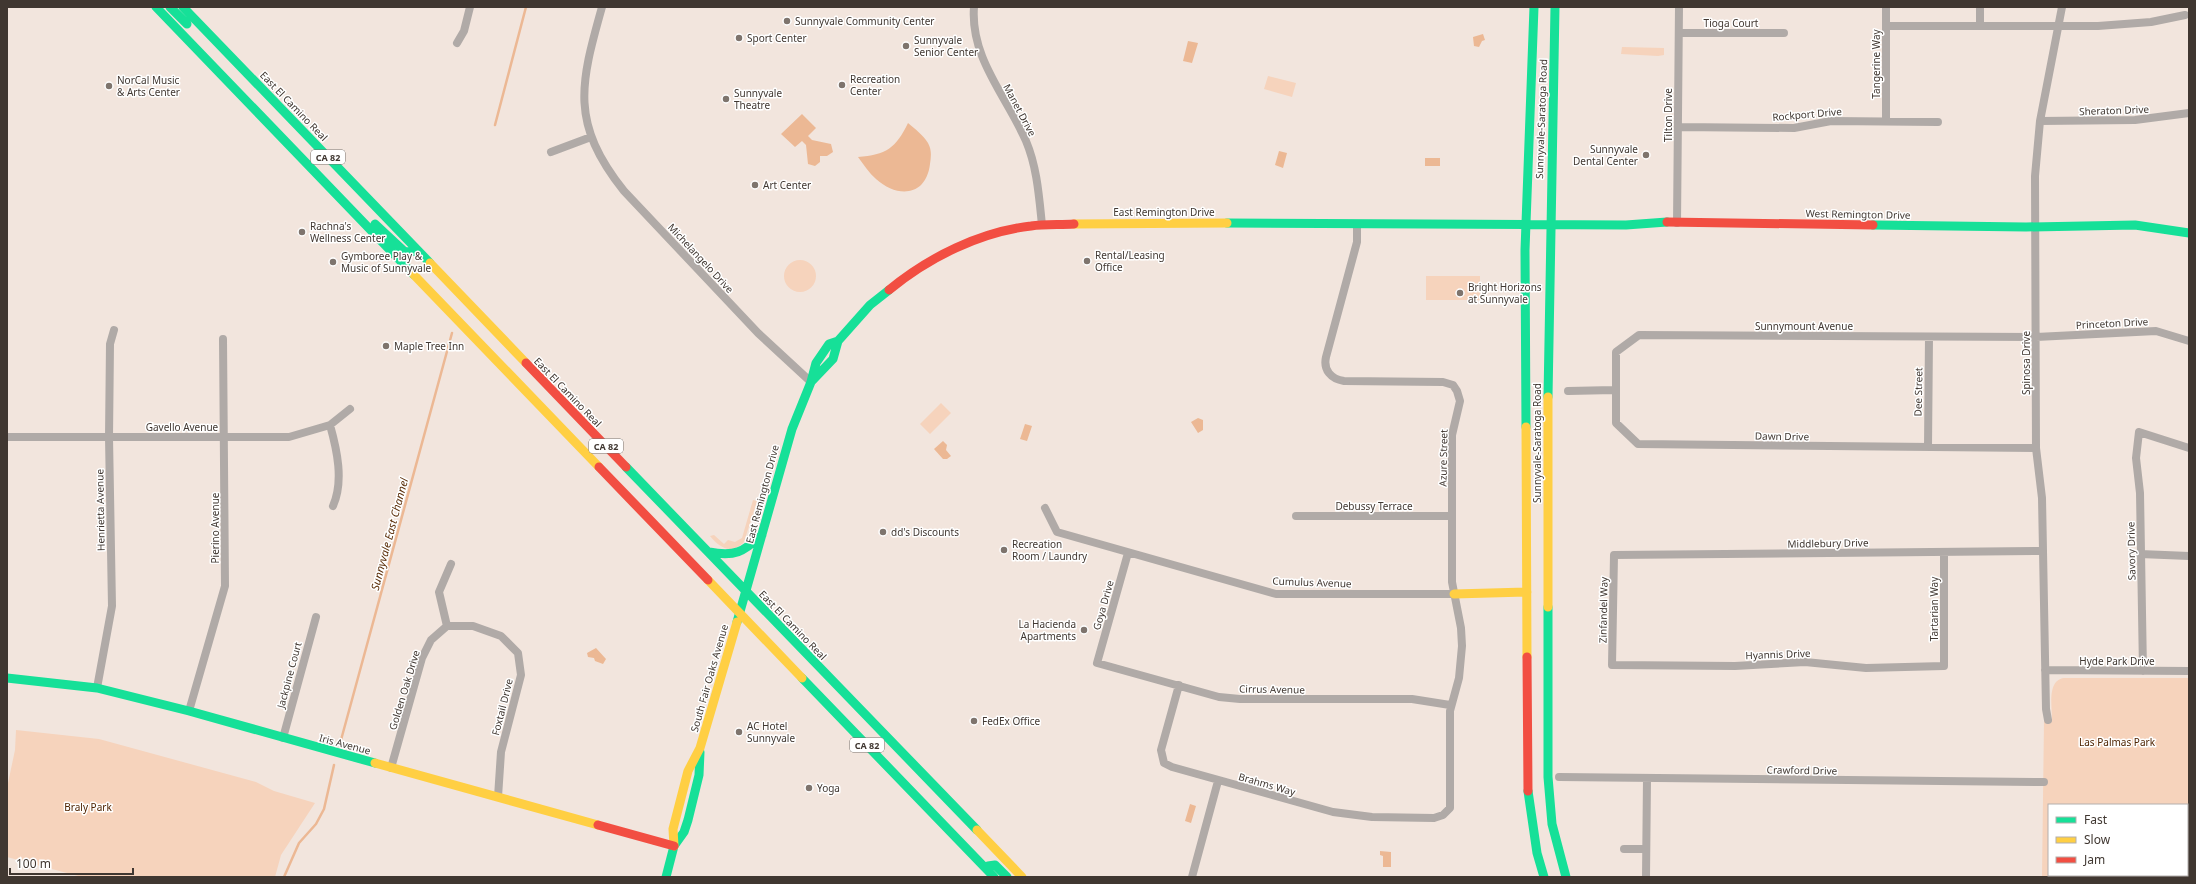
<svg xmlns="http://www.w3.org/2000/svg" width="2196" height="884" font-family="'Noto Sans',sans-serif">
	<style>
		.green { fill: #f6d3bc; fill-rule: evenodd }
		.water { fill: #ecb894 }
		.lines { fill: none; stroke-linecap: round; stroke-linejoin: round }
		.stream { stroke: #ecb894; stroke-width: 2.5 }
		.street { stroke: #b0aaa7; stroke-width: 8 }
		.fast { stroke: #16e098; stroke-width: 9 }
		.slow { stroke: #ffcf43; stroke-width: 9 }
		.jam { stroke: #f24e42; stroke-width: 9 }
		.poi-dot { fill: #7e746d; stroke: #fff; stroke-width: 1.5 }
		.labels { text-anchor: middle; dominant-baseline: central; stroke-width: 3; stroke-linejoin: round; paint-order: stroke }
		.shield { fill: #fff; stroke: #79736f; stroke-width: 1 }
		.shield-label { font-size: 9px; font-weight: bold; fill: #403731 }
		.poi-label { font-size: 10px; fill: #403731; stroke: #fff; text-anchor: start }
		.street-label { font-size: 10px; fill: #403731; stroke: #fff }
		.park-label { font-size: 10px; fill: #4e2300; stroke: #fff }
		.water-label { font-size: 11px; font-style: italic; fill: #5b2f0a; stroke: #fff }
	</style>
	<rect width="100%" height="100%" fill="#f2e5dd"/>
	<path class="green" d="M1622 47 1664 48V55L1658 56 1621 54Z
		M1268 76 1296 83 1292 97 1264 89Z
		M784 276a16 16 0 1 1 32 0a16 16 0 1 1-32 0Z
		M1426 276H1480V300H1426Z
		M941 403 951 413 930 434 920 424Z
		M753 500 757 501 744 542C731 555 720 548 710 536L714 535 724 544 728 540 735 542 742 538Z
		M2064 678H2189V877H2042L2044 720 2052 719C2052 707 2047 680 2064 678ZM2049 805H2187V875H2049Z
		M16 730 99 739 256 782 274 791 315 803 281 855 275 877H82L7 857V788L15 750Z"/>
	<path class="water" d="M1483 34 1485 40 1482 41 1479 47 1474 46 1473 37Z
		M1188 41 1198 43 1192 63 1183 61Z
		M802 114 816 128 808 136 812 140 831 144 833 152 827 156H820V162L815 166 808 164 806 145 802 141 795 147 781 134Z
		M908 123C915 129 923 135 928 143 932 150 931 157 930 164 926 197 897 198 876 179 869 173 864 165 858 157 886 155 896 148 908 123Z
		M1279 151 1287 153 1283 168 1275 165Z
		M1425 158H1440V166H1425Z
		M1198 418 1203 420V430L1198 433 1191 422Z
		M1025 424 1032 426 1027 441 1020 439Z
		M943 441 947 445 946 450 951 456 947 459H943L934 449Z
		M596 648 606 659 603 664 595 661 594 658 588 657 587 653Z
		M1190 804 1196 806 1191 823 1185 821Z
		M1380 851 1391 852V867H1383V856L1380 855Z"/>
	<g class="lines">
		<path class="stream" d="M495 125 526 7
			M341 740 452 333
			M284 877 299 843 316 824 324 809 334 765"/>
		<path class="street" d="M602 7C580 85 570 123 624 191L758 333 811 382
			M974 7C970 58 1007 97 1026 141 1037 167 1039 196 1042 225
			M1886 7V121
			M1980 25V7
			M1886 26H2098L2151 22 2185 15
			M1679 33H1784
			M457 43 464 31 470 7
			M2040 121 2135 120 2189 113
			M1678 127 1794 128 1831 121 1938 122
			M551 152 591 137
			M1677 223 1679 7
			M1568 391 1614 390
			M330 425C337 450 344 481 333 506
			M7 437H289L330 425 350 409
			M1928 447 1929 337
			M2036 448 1638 444 1616 423V352L1639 335 2036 337 2156 331 2189 341
			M1045 508 1057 532 1276 594H1454
			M1296 516H1452
			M1944 552V666L1866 668 1805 662 1735 666 1612 665 1614 555 2043 551
			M1128 553 1097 663 1219 697 1240 699H1412L1450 705
			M2140 554 2189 556
			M447 626H473L501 636 518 653 521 675 501 752 498 797
			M447 626 439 592 451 564
			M2045 670 2189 671
			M2143 671 2140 493 2136 458 2139 432 2189 448
			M1179 685 1161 750 1164 763 1172 767 1333 812 1372 817 1434 818 1443 815 1450 808V711L1459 678 1462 646 1461 628 1452 582V435L1460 401 1457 391 1453 385 1443 382 1344 381C1331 379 1323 370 1326 357L1357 242V224
			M97 688 112 606 109 437 110 344 114 330
			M189 711 225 586 223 339
			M2048 720 2046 709 2042 498 2036 448 2035 176 2040 121 2062 7
			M283 738 316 617
			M391 768 422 658 431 640 447 626
			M1559 777 2044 782
			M1624 849H1646
			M1192 877 1218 781
			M1646 877 1647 778"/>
		<path class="fast" d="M156 7 414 275
			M170 7 187 24
			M183 7 430 263
			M1227 223 1626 225 1667 222
			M375 224 405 252 418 251
			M1873 225 2026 227 2135 225 2189 233
			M811 382 833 359 838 341
			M1548 397 1555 7
			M1526 427 1525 250 1534 7
			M626 467 977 830
			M709 552C735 557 743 552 762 535
			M1548 607V777L1552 824 1566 877
			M737 622 792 429 811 382 816 363 829 344 838 341 870 305 889 290
			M7 678 97 688 189 711 375 763
			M802 678 994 877
			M1528 791 1537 853 1544 877
			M988 866 995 865 1007 877
			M666 877 674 846 684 832 688 820 699 775 700 752"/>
		<path class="slow" d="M1074 224 1227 223
			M430 263 526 363
			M414 275 599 467
			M1548 397V607
			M1526 427 1527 657
			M708 580 802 678
			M1454 594 1527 592
			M375 763 598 825
			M977 830 1022 877
			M674 846 673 829 688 771 700 748 737 622"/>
		<path class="jam" d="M1667 222 1873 225
			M889 290C929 257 980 232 1031 226 1045 224 1060 225 1074 224
			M526 363 626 467
			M599 467 708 580
			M1527 657 1528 791
			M598 825 674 846"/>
	</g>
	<g class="poi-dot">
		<circle cx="787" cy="21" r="4"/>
		<circle cx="739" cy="38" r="4"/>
		<circle cx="906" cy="46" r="4"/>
		<circle cx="842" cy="85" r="4"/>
		<circle cx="109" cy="86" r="4"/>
		<circle cx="726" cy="99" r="4"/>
		<circle cx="1646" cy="155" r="4"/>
		<circle cx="755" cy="185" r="4"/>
		<circle cx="302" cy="232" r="4"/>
		<circle cx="1087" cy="261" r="4"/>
		<circle cx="333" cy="262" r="4"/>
		<circle cx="1460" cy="293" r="4"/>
		<circle cx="386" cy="346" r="4"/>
		<circle cx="883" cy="532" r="4"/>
		<circle cx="1004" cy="550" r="4"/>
		<circle cx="1084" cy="630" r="4"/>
		<circle cx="974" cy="721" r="4"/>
		<circle cx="739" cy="732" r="4"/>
		<circle cx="809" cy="788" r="4"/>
	</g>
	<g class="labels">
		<g class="shield">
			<rect x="311" y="150" width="34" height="14" rx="3"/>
			<rect x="589" y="439" width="34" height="14" rx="3"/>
			<rect x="850" y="738" width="34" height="14" rx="3"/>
		</g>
		<g class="shield-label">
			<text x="328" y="157">CA 82</text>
			<text x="606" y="446">CA 82</text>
			<text x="867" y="745">CA 82</text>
		</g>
		<g class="poi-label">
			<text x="795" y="21">Sunnyvale Community Center</text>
			<text x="747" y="38">Sport Center</text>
			<text x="914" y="40">Sunnyvale<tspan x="914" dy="12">Senior Center</tspan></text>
			<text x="850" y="79">Recreation<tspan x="850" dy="12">Center</tspan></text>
			<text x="117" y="80">NorCal Music<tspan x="117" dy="12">&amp; Arts Center</tspan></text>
			<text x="734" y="93">Sunnyvale<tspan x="734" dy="12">Theatre</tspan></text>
			<text x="1638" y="149" text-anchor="end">Sunnyvale<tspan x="1638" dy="12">Dental Center</tspan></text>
			<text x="763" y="185">Art Center</text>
			<text x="310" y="226">Rachna's<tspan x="310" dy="12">Wellness Center</tspan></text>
			<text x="1095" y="255">Rental/Leasing<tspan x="1095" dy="12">Office</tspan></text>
			<text x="341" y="256">Gymboree Play &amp;<tspan x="341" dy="12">Music of Sunnyvale</tspan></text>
			<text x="1468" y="287">Bright Horizons<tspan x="1468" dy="12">at Sunnyvale</tspan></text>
			<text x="394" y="346">Maple Tree Inn</text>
			<text x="891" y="532">dd's Discounts</text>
			<text x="1012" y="544">Recreation<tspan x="1012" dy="12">Room / Laundry</tspan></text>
			<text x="1076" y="624" text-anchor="end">La Hacienda<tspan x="1076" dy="12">Apartments</tspan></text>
			<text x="982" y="721">FedEx Office</text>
			<text x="747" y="726">AC Hotel<tspan x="747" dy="12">Sunnyvale</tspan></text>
			<text x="817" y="788">Yoga</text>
		</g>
		<g class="street-label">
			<text x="1731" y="23">Tioga Court</text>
			<text transform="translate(1876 64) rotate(-90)">Tangerine Way</text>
			<text transform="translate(294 106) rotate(46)">East El Camino Real</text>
			<text transform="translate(1020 110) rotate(62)">Manet Drive</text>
			<text transform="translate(2114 110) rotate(-2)">Sheraton Drive</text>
			<text transform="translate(1807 114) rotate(-5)">Rockport Drive</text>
			<text transform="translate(1668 115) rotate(-90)">Tilton Drive</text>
			<text transform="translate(1541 119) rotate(-88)">Sunnyvale-Saratoga Road</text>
			<text x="1164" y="212">East Remington Drive</text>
			<text transform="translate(1858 214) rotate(1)">West Remington Drive</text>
			<text transform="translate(701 258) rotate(47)">Michelangelo Drive</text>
			<text transform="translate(2112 323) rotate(-3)">Princeton Drive</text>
			<text x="1804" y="326">Sunnymount Avenue</text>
			<text transform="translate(2026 363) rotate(-90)">Spinosa Drive</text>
			<text transform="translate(568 392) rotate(46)">East El Camino Real</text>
			<text transform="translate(1918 392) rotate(-89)">Dee Street</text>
			<text x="182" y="427">Gavello Avenue</text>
			<text transform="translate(1782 436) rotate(1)">Dawn Drive</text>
			<text transform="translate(1537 443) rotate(-90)">Sunnyvale-Saratoga Road</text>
			<text transform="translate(1443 458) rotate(-89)">Azure Street</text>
			<text transform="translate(762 494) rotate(-75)">East Remington Drive</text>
			<text x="1374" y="506">Debussy Terrace</text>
			<text transform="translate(100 510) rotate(-91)">Henrietta Avenue</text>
			<text transform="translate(215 528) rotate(-90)">Pierino Avenue</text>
			<text transform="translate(1828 543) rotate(-1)">Middlebury Drive</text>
			<text transform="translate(2131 551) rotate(-91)">Savory Drive</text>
			<text transform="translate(1312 582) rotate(2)">Cumulus Avenue</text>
			<text transform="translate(1103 605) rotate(-74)">Goya Drive</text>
			<text transform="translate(1934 609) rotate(-90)">Tartarian Way</text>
			<text transform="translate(1603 610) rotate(-89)">Zinfandel Way</text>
			<text transform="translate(793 625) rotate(46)">East El Camino Real</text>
			<text transform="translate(1778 654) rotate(-2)">Hyannis Drive</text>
			<text x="2117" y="661">Hyde Park Drive</text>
			<text transform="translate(289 675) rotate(-75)">Jackpine Court</text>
			<text transform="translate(709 678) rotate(-74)">South Fair Oaks Avenue</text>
			<text transform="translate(1272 689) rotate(1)">Cirrus Avenue</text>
			<text transform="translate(404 690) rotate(-73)">Golden Oak Drive</text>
			<text transform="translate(502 707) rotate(-76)">Foxtail Drive</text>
			<text transform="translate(345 744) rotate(15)">Iris Avenue</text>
			<text transform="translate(1802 770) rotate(1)">Crawford Drive</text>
			<text transform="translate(1267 784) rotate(16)">Brahms Way</text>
		</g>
		<g class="park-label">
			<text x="2117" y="742">Las Palmas Park</text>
			<text x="88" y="807">Braly Park</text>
		</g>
		<g class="water-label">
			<text transform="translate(389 534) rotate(-75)">Sunnyvale East Channel</text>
		</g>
	</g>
	<rect width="2196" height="884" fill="none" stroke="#403731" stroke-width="16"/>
	<rect x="2048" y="804" width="140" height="72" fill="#ffffff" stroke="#b3afad"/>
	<rect x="2056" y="817" width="20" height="6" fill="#16e098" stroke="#b3afad"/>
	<text x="2084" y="824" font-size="12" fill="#403731">Fast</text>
	<rect x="2056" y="837" width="20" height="6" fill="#ffcf43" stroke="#b3afad"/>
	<text x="2084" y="844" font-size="12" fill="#403731">Slow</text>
	<rect x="2056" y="857" width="20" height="6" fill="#f24e42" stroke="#b3afad"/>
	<text x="2084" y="864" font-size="12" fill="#403731">Jam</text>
	<path d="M10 868v6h123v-6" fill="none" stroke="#403731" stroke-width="2"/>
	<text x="16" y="868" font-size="12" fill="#403731" stroke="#ffffff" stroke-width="3" paint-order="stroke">100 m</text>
</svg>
